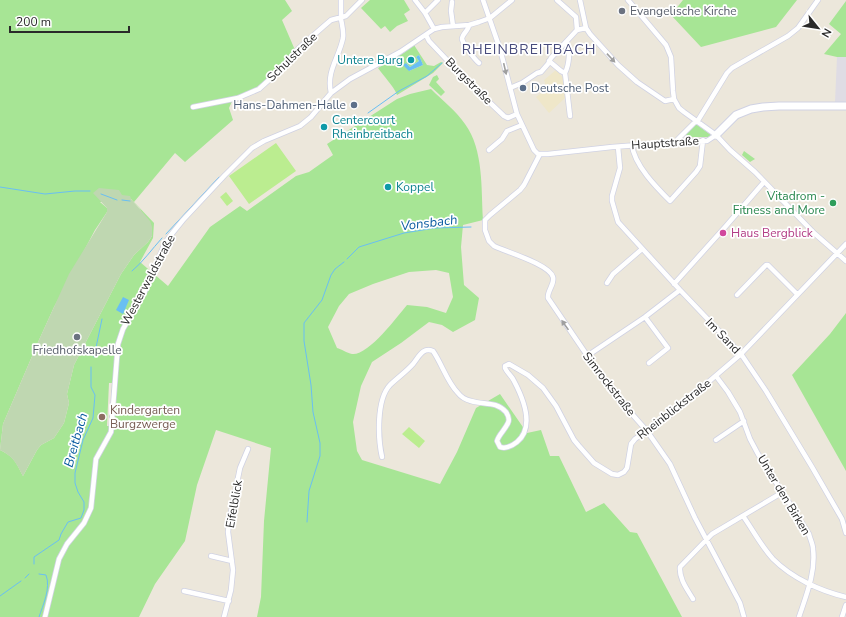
<svg xmlns="http://www.w3.org/2000/svg" width="846" height="617" font-family="'Nunito Sans',sans-serif">
	<style>
		.industrial { fill: #dfdce4 }
		.education { fill: #efe7c9 }
		.green { fill: #a7e595; fill-rule: evenodd }
		.cemetery { fill: #bfd7b1 }
		.pitch { fill: #bbed90 }
		.water { fill: #69bff3 }
		.lines { fill: none; stroke-linecap: round; stroke-linejoin: round }
		.stream { stroke: #69bff3; stroke-width: 1 }
		.street-casing { stroke: #d0d2e3; stroke-width: 6 }
		.secondary-casing { stroke: #d0d2e3; stroke-width: 9 }
		.street { stroke: #fff; stroke-width: 4.5 }
		.secondary { stroke: #fff; stroke-width: 7 }
		.oneway { fill: #9f9f9f }
		.worship-dot { fill: #6b7280; stroke: #fff; stroke-width: 1.5 }
		.culture-dot { fill: #0f9aa8; stroke: #fff; stroke-width: 1.5 }
		.service-dot { fill: #5c6f8a; stroke: #fff; stroke-width: 1.5 }
		.leisure-dot { fill: #2e9e5b; stroke: #fff; stroke-width: 1.5 }
		.hotel-dot { fill: #d1479c; stroke: #fff; stroke-width: 1.5 }
		.education-dot { fill: #8d6e63; stroke: #fff; stroke-width: 1.5 }
		.labels { text-anchor: middle; dominant-baseline: central; stroke-width: 3.5; stroke-linejoin: round; paint-order: stroke }
		.worship-label { font-size: 12px; fill: #5b616d; stroke: #fff; text-anchor: start }
		.street-label { font-size: 12px; fill: #2a2a2a; stroke: #fff }
		.culture-label { font-size: 12px; fill: #0d838f; stroke: #fff; text-anchor: start }
		.service-label { font-size: 12px; fill: #4e5e75; stroke: #fff; text-anchor: start }
		.leisure-label { font-size: 12px; fill: #27864d; stroke: #fff; text-anchor: end }
		.hotel-label { font-size: 12px; fill: #b23c85; stroke: #fff; text-anchor: start }
		.education-label { font-size: 12px; fill: #785e54; stroke: #fff; text-anchor: start }
		.water-label { font-size: 13px; font-style: italic; fill: #085a9f; stroke: #fff }
		.quarter-label { font-size: 14px; letter-spacing: 1px; fill: #484c7c; stroke: #fff }
	</style>
	<rect width="100%" height="100%" fill="#ece7db"/>
	<path class="industrial" d="M837 57H846V102H835Z"/>
	<path class="education" d="M556 70 564 79 565 98 549 113 536 97 547 89 544 80Z"/>
	<path class="green" d="M0 0H285L292 11 282 20 295 50 280 68 257 87 233 99 229 108 233 120 185 162 175 153 134 202 154 223 153 238 140 262 168 286 210 227 240 206 247 211 296 176 309 172 333 155 327 144 397 99 410 94 431 89C442 100 456 111 465 124 484 150 481 189 483 220L463 225 461 247 464 285 479 298 475 320 453 332 442 325 429 322 401 343 372 362 361 386 353 422 357 451 362 460 440 484 457 452 476 408 500 394 527 433 541 430 550 456H559L586 512 604 503 630 532 637 533 682 617H257L261 597 264 521 271 448 216 430 197 485 185 541 155 584 139 617H0ZM131 199 140 209 152 236 148 242 134 255 121 274 74 365 67 394 69 403 64 423 54 438 41 445 37 450 23 476C16 462 14 457 0 450L3 424 39 340 54 307 95 230 107 212V208L100 202ZM436 270 449 273 453 297 446 313 427 307 407 305C397 317 368 356 352 354 347 353 341 349 337 348L328 327 339 306 349 294 373 284 409 272ZM109 383H112L110 426H107Z
		M370 0H404L410 10 404 14 408 21 397 26 390 32 385 26 381 29 361 8Z
		M683 0H797L776 27 701 47 671 15Z
		M846 1V57H837L824 54 841 34 829 24Z
		M414 45 427 65 434 66 441 62 443 63 433 73 397 95C393 85 384 77 378 68L405 52ZM419 55 423 65 409 71 406 63 410 67 419 61 416 57Z
		M437 75 439 79 436 82 445 92 441 96 429 85 433 77Z
		M696 124 711 135 709 137H687L686 134Z
		M744 151 755 159 750 162 742 155Z
		M846 313V471L792 375 830 334Z"/>
	<path class="cemetery" d="M99 188 119 190 122 195 130 196 131 199 150 221 152 227V236L148 242 134 255 121 274 74 365 67 394 69 403 64 423 54 438 41 445 37 450 23 476C16 463 14 457 0 450L3 424 39 340 69 274 107 212V208L93 193Z"/>
	<path class="pitch" d="M276 143 296 171 249 204 229 176Z
		M226 192 233 201 227 206 220 197Z
		M409 427 425 441 419 448 402 434Z"/>
	<path class="water" d="M419 55 423 65 409 71 403 65 406 63 410 67 419 61 416 57Z
		M123 297 129 300 123 314 116 310Z"/>
	<g class="lines">
		<path class="stream" d="M368 113 399 91 427 76 442 63
			M0 187 45 194 75 191H90
			M101 194 117 200
			M122 200 130 201
			M166 234 219 177
			M347 259 359 247 404 233 435 228 471 227
			M132 271C143 262 152 249 162 238
			M94 357 102 319
			M307 522 309 491 320 456V443L313 412 311 385 304 341V323L322 300 331 275 335 269 344 262
			M34 564V557L59 540 61 534 68 522 81 518 84 510V502L78 492 75 483V473L83 440 93 418 95 395 91 387V367
			M39 574 46 575C51 588 43 605 39 617
			M25 578 29 574
			M0 596 21 581"/>
		<defs>
			<path id="street" d="M415 0 425 13 434 29
				M483 0 500 49 517 114 534 150 538 154H548L612 147 677 142 707 141 716 135
				M557 0 576 17 577 30
				M580 0 586 28 590 34 618 65 637 82 665 101 674 99
				M628 0 666 45 671 57 673 91 674 99 679 108 684 112 716 135 730 150 755 172 814 233 846 261
				M452 2 451 11 453 26
				M425 13 438 0
				M469 25C469 30 462 34 462 39 463 44 475 60 479 63
				M426 35 429 41 465 79 504 116 508 118 517 114
				M566 42C571 49 569 65 565 73L570 116
				M549 61 561 71 565 73
				M510 88 522 83 537 73 541 72 548 64 551 58 577 30 586 28
				M331 93C326 71 339 58 343 38 344 32 342 25 341 19 341 13 341 6 341 0
				M193 107 238 98 259 89 280 70 299 48 324 26 331 20 346 16 362 0
				M697 122 727 73 732 68 788 36 798 28 818 0
				M677 142 678 139 696 121
				M632 145C634 165 657 188 670 201L696 172 700 166 703 140
				M618 147 620 168 612 196V201L618 222 680 290 741 354 766 391 812 467 842 519 846 533
				M489 150 502 139 507 131 522 125
				M540 154 524 185 520 190 490 215 485 220V230L489 241 494 246C506 252 549 264 553 277 555 284 547 291 548 298L610 389 647 431 670 464 695 518 740 603 744 617
				M607 283 613 274 642 249
				M674 284 726 226 764 182
				M737 295 766 265H768L797 294
				M645 317 668 348 649 363
				M587 356 645 317 680 290
				M716 376 728 392 740 412 750 439 758 454 809 534C810 539 813 544 813 549 816 572 806 596 799 617
				M716 440 744 421
				M382 457C378 439 376 400 390 385 397 378 406 372 413 364 419 357 422 347 433 351 442 364 447 382 458 393 461 397 467 400 471 401 484 405 496 401 506 412 508 415 510 419 508 423 505 430 499 434 497 441L500 447C506 449 512 446 517 442 535 427 523 398 514 381 512 376 507 373 505 368V366L509 364 528 375 543 388 556 406 574 440 579 446 594 463 612 474 618 475 624 472 627 468 631 444 635 439 671 414 741 354 846 244
				M743 516C753 530 761 546 773 559 792 578 820 591 846 597
				M211 556 232 561
				M184 591 229 601
				M693 599C687 589 679 579 680 567L712 534 783 492
				M45 617 59 559 67 544 84 523 91 508 96 459 111 432 118 344 123 329 145 291 165 243 170 236 183 220 225 175 252 148 264 141 300 126 311 117 331 93 350 79 400 52 434 29 442 27 469 25 479 22 490 18 512 0
				M224 617 231 590 233 570 228 532 229 522 240 468 248 449
				M842 617 846 605"/>
			<path id="secondary" d="M716 135 736 115 751 109 763 107 779 106H846"/>
		</defs>
		<use href="#street" class="street-casing"/>
		<use href="#secondary" class="secondary-casing"/>
		<use href="#street" class="street"/>
		<use href="#secondary" class="secondary"/>
	</g>
	<defs><path id="oneway-solid" d="M-6-.8H1V-3.2L6.5 0L1 3.2V.8H-6Z"/></defs>
	<g class="oneway">
		<use href="#oneway-solid" transform="translate(611 58) rotate(47)"/>
		<use href="#oneway-solid" transform="translate(505 69) rotate(77)"/>
		<use href="#oneway-solid" transform="translate(565 325) rotate(-125)"/>
	</g>
	<g class="worship-dot">
		<circle cx="622" cy="11" r="4"/>
		<circle cx="77" cy="337" r="4"/>
	</g>
	<g class="culture-dot">
		<circle cx="411" cy="60" r="4"/>
		<circle cx="324" cy="127" r="4"/>
		<circle cx="388" cy="187" r="4"/>
	</g>
	<g class="service-dot">
		<circle cx="523" cy="88" r="4"/>
		<circle cx="354" cy="105" r="4"/>
	</g>
	<circle class="leisure-dot" cx="833" cy="203" r="4"/>
	<circle class="hotel-dot" cx="723" cy="233" r="4"/>
	<circle class="education-dot" cx="102" cy="417" r="4"/>
	<g class="labels">
		<g class="worship-label">
			<text x="630" y="11">Evangelische Kirche</text>
			<text x="77" y="350" text-anchor="middle">Friedhofskapelle</text>
		</g>
		<g class="street-label">
			<text transform="translate(292 57) rotate(-44)">Schulstraße</text>
			<text transform="translate(469 81) rotate(45)">Burgstraße</text>
			<text transform="translate(665 143) rotate(-4)">Hauptstraße</text>
			<text transform="translate(148 280) rotate(-62)">Westerwaldstraße</text>
			<text transform="translate(723 336) rotate(46)">Im Sand</text>
			<text transform="translate(609 384) rotate(52)">Simrockstraße</text>
			<text transform="translate(674 409) rotate(-38)">Rheinblickstraße</text>
			<text transform="translate(784 495) rotate(59)">Unter den Birken</text>
			<text transform="translate(234 504) rotate(-80)">Eifelblick</text>
		</g>
		<g class="culture-label">
			<text x="403" y="60" text-anchor="end">Untere Burg</text>
			<text x="332" y="120">Centercourt<tspan x="332" dy="14">Rheinbreitbach</tspan></text>
			<text x="396" y="187">Koppel</text>
		</g>
		<g class="service-label">
			<text x="531" y="88">Deutsche Post</text>
			<text x="346" y="105" text-anchor="end">Hans-Dahmen-Halle</text>
		</g>
		<g class="leisure-label">
			<text x="825" y="196">Vitadrom -<tspan x="825" dy="14">Fitness and More</tspan></text>
		</g>
		<g class="hotel-label">
			<text x="731" y="233">Haus Bergblick</text>
		</g>
		<g class="education-label">
			<text x="110" y="410">Kindergarten<tspan x="110" dy="14">Burgzwerge</tspan></text>
		</g>
		<g class="water-label">
			<text transform="translate(429 223) rotate(-7)">Vonsbach</text>
			<text transform="translate(76 440) rotate(-74)">Breitbach</text>
		</g>
		<g class="quarter-label">
			<text x="529" y="49">RHEINBREITBACH</text>
		</g>
	</g>
	<g transform="translate(818 28) rotate(120)" stroke="#ffffff" stroke-width="3" paint-order="stroke">
	<path d="M0-3L7 15L0 10L-7 15Z" fill="#2a2a2a"/>
	<text y="-6" font-size="11" font-weight="bold" text-anchor="middle" fill="#2a2a2a">N</text>
	</g>
	<path d="M10 26v6h119v-6" fill="none" stroke="#2a2a2a" stroke-width="2"/>
	<text x="16" y="26" font-size="12" fill="#2a2a2a" stroke="#ffffff" stroke-width="3" paint-order="stroke">200 m</text>
</svg>
